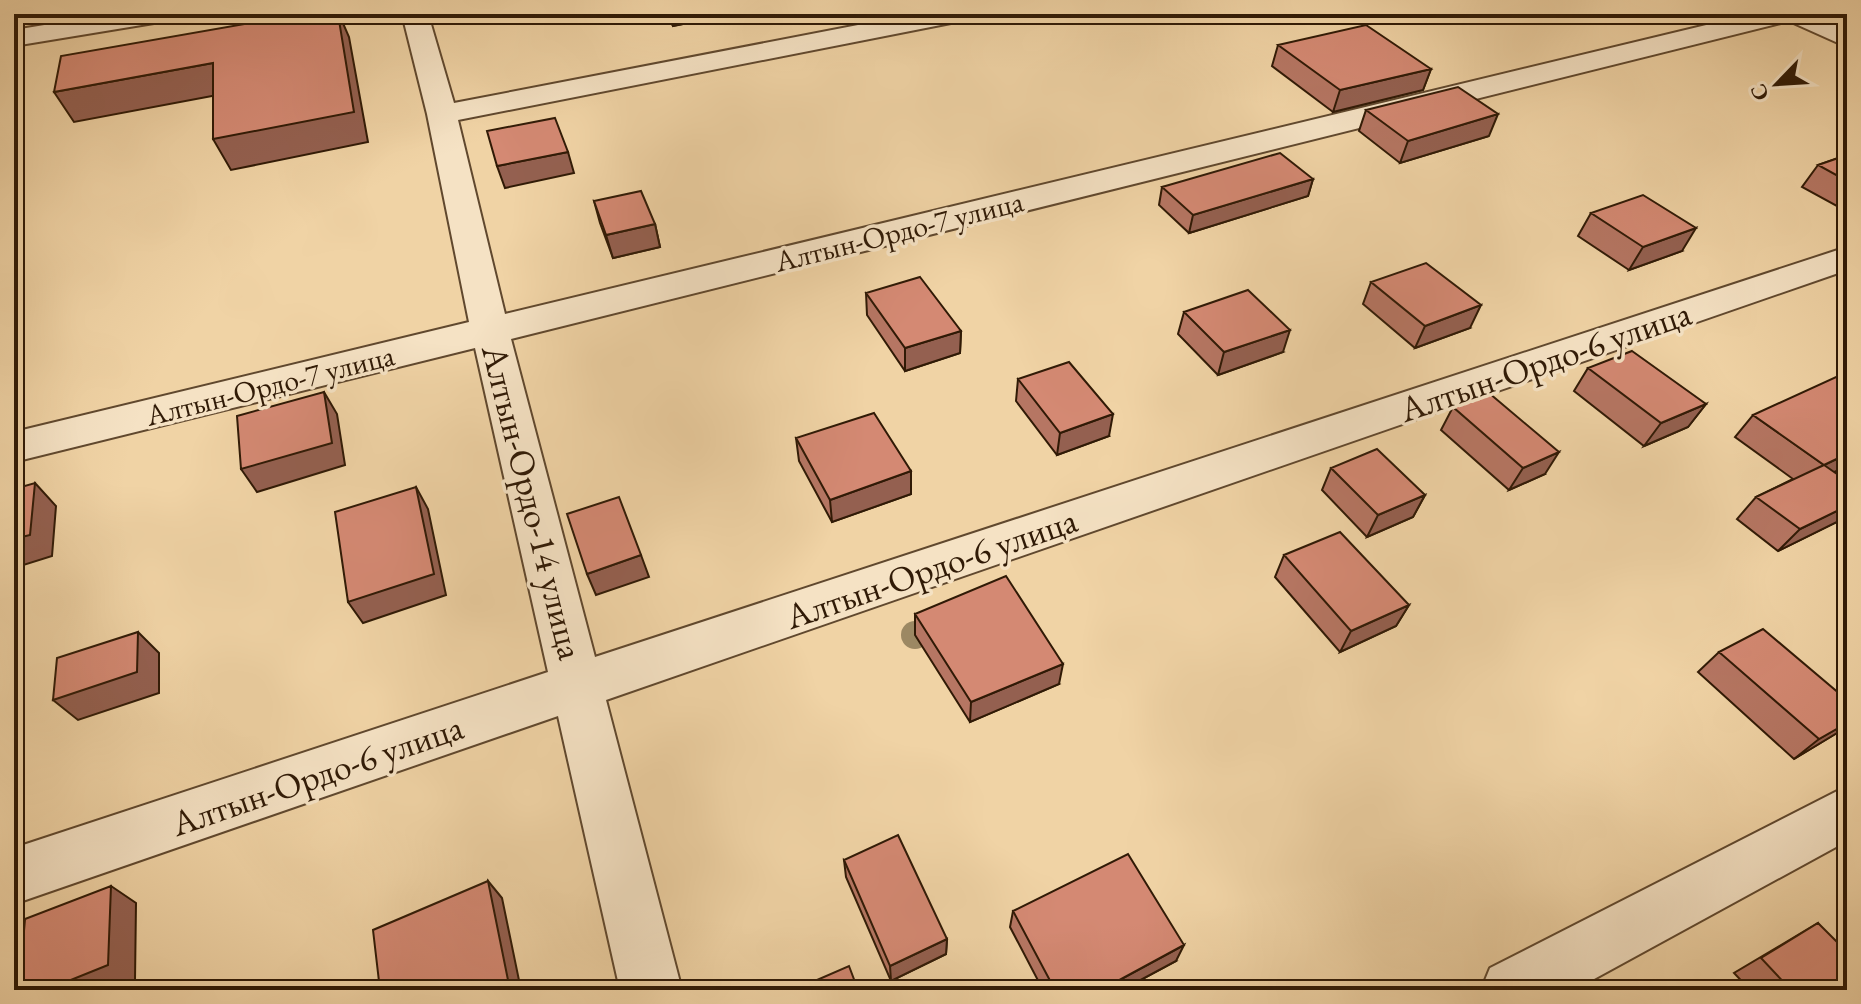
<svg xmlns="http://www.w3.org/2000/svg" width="1861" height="1004" font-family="'EB Garamond',serif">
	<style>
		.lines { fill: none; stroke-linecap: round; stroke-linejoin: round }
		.minor-casing { stroke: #60482e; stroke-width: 4 }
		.minor { fill: #f5e2c4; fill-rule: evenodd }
		.tree { fill: #9c8863 }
		.wall { fill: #b67663; stroke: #301a06; stroke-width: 2 }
		.shaded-wall { fill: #946050; stroke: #301a06; stroke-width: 2 }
		.building { fill: #d48973; stroke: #301a06; stroke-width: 2 }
		.labels { text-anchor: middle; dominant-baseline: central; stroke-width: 7; stroke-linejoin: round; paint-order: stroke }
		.far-street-label { font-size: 30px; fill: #301a06; stroke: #f5e2c4 }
		.street-label { font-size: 36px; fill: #301a06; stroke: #f5e2c4 }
	</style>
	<rect width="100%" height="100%" fill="#f0d3a5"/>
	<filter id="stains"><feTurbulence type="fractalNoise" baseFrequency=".0025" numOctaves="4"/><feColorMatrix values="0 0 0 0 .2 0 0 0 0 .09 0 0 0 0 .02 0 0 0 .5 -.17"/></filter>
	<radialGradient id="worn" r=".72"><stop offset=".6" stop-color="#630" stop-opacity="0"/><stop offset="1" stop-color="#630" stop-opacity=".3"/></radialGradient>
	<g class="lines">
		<defs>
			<path id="minor" d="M111 14H173L169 20 160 22 14 46V30Z
				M402 14H428L454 103 915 14H969L965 20 956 22 458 120 505 314 1752 14H1816L1847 29V47L1789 21 511 339 595 657 1847 247V270L606 700 682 990H620L558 716 14 904V848L548 672 475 348 14 462V432L469 322 427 114Z
				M1847 786V841L1574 990H1481L1490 968Z"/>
		</defs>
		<use href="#minor" class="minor-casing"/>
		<use href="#minor" class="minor"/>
	</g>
	<circle class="tree" cx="915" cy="635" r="14"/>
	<path class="wall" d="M665 14H717L718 17 673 26Z
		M1278 45 1431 69 1423 90 1333 112 1272 66Z
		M1366 110 1489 136 1400 163 1359 131Z
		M1847 155V211H1846L1802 187 1818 165Z
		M1313 179 1308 196 1189 233 1159 205 1162 187Z
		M594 201 655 224 660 247 613 258 600 223Z
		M1591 213 1682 251 1629 270 1578 236Z
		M1371 282 1470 328 1415 348 1363 304Z
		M866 293 961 331 960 353 905 371 867 315Z
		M1184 312 1283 352 1218 375 1178 334Z
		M1588 368 1706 404 1688 427 1644 446 1574 391Z
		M1018 379 1109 436 1057 455 1016 401Z
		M1453 407 1545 474 1509 490 1441 430Z
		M1753 415 1834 472 1845 518 1778 551 1737 519 1756 497 1793 479 1735 437Z
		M796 438 911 471V494L832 522 799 461Z
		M1331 468 1425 495 1413 517 1367 537 1322 490Z
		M1284 555 1409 605 1396 626 1340 652 1275 577Z
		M915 614 1059 684 970 722 915 635Z
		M1719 652 1837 733 1794 759 1698 672Z
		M844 860 947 939 946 954 891 981 846 877Z
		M1013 911 1176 961 1122 990H1043L1010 927Z
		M1818 923 1847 990H1750L1734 973Z"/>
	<path class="shaded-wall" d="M338 14H339L349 37 368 142 231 170 213 139Z
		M670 14H717L718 17 673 26Z
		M213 63 228 93 74 122 54 92Z
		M1431 69 1423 90 1333 112 1340 90Z
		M1498 114 1489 136 1400 163 1408 141Z
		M568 152 574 173 505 188 497 166Z
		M1313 179 1308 196 1189 233 1193 215Z
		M655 224 660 247 613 258 606 235Z
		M1696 228 1682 251 1629 270 1643 247Z
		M1481 305 1470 328 1415 348 1425 326Z
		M1290 330 1283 352 1218 375 1224 352Z
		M961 331 960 353 905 371V348Z
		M324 392 337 414 345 465 257 492 241 469Z
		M1706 404 1688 427 1644 446 1661 423Z
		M1113 414 1109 436 1057 455 1060 433Z
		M1559 452 1545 474 1509 490 1523 468Z
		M1847 454V466L1803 487 1824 465Z
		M911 471V494L832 522 830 500Z
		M35 483 56 506 52 556 14 568V539Z
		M416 487 428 509 446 595 363 623 348 602Z
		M1425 495 1413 517 1367 537 1378 515Z
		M1847 506V516L1845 518 1778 551 1800 529Z
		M641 555 649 577 596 595 587 574Z
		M1409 605 1396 626 1340 652 1351 631Z
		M138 632 159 653V693L78 720 53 700Z
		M1063 664 1059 684 970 722 971 702Z
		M1847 723V726L1837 733 1794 759 1819 739Z
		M488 881 502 898 521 990H486Z
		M111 886 136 903 135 980 110 990H46Z
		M947 939 946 954 891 981 890 966Z
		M1184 945 1176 961 1122 990H1101Z"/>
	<path class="building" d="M302 14H338L354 112 213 139V63L54 92 61 56Z
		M1366 25 1431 69 1340 90 1278 45Z
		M1458 87 1498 114 1408 141 1366 110Z
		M555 118 568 152 497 166 487 131Z
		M1280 153 1313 179 1193 215 1162 187Z
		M1847 155V181L1818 165Z
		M641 191 655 224 606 235 594 201Z
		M1643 195 1696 228 1643 247 1591 213Z
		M1426 263 1481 305 1425 326 1371 282Z
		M920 277 961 331 905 348 866 293Z
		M1248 290 1290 330 1224 352 1184 312Z
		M1632 351 1706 404 1661 423 1588 368Z
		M1069 362 1113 414 1060 433 1018 379Z
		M1847 372V454L1824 465 1753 415Z
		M324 392 332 443 241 469 237 416Z
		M1489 393 1559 452 1523 468 1453 407Z
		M874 413 911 471 830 500 796 438Z
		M1377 449 1425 495 1378 515 1331 468Z
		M1824 465 1847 481V506L1800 529 1756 497Z
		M35 483 30 535 14 539V489Z
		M416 487 434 574 348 602 335 512Z
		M619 497 641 555 587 574 567 514Z
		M1340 532 1409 605 1351 631 1284 555Z
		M1006 576 1063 664 971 702 915 614Z
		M1763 629 1847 700V723L1819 739 1719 652Z
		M138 632 137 672 53 700 57 658Z
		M898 835 947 939 890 966 844 860Z
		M1128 854 1184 945 1101 990H1055L1013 911Z
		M488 881 508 980 486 990H380L373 930Z
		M111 886 108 965 46 990H19L25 919Z
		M1818 923 1847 952V990H1791L1761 958Z
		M849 966 858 990H794Z"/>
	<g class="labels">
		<g class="far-street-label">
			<text transform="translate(899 231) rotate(-14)">Алтын-Ордо-7 улица</text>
			<text transform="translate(270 385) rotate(-14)">Алтын-Ордо-7 улица</text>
		</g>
		<g class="street-label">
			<text transform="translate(1545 361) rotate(-19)">Алтын-Ордо-6 улица</text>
			<text transform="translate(533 502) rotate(76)">Алтын-Ордо-14 улица</text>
			<text transform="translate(931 568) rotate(-19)">Алтын-Ордо-6 улица</text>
			<text transform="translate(317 775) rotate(-19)">Алтын-Ордо-6 улица</text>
		</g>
	</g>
	<rect width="1861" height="1004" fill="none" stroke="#f0d3a5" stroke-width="48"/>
	<rect x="16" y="16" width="1829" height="972" fill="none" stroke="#301a06" stroke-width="4"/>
	<rect x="24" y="24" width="1813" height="956" fill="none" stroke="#301a06" stroke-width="2"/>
	<g transform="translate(1777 84) rotate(245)" stroke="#f5e2c4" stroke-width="6" paint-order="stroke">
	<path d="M0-6L14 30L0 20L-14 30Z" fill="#301a06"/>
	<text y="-12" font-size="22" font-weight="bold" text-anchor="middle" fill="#301a06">С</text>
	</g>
	<rect width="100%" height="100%" filter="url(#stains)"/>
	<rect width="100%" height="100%" fill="url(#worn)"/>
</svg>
